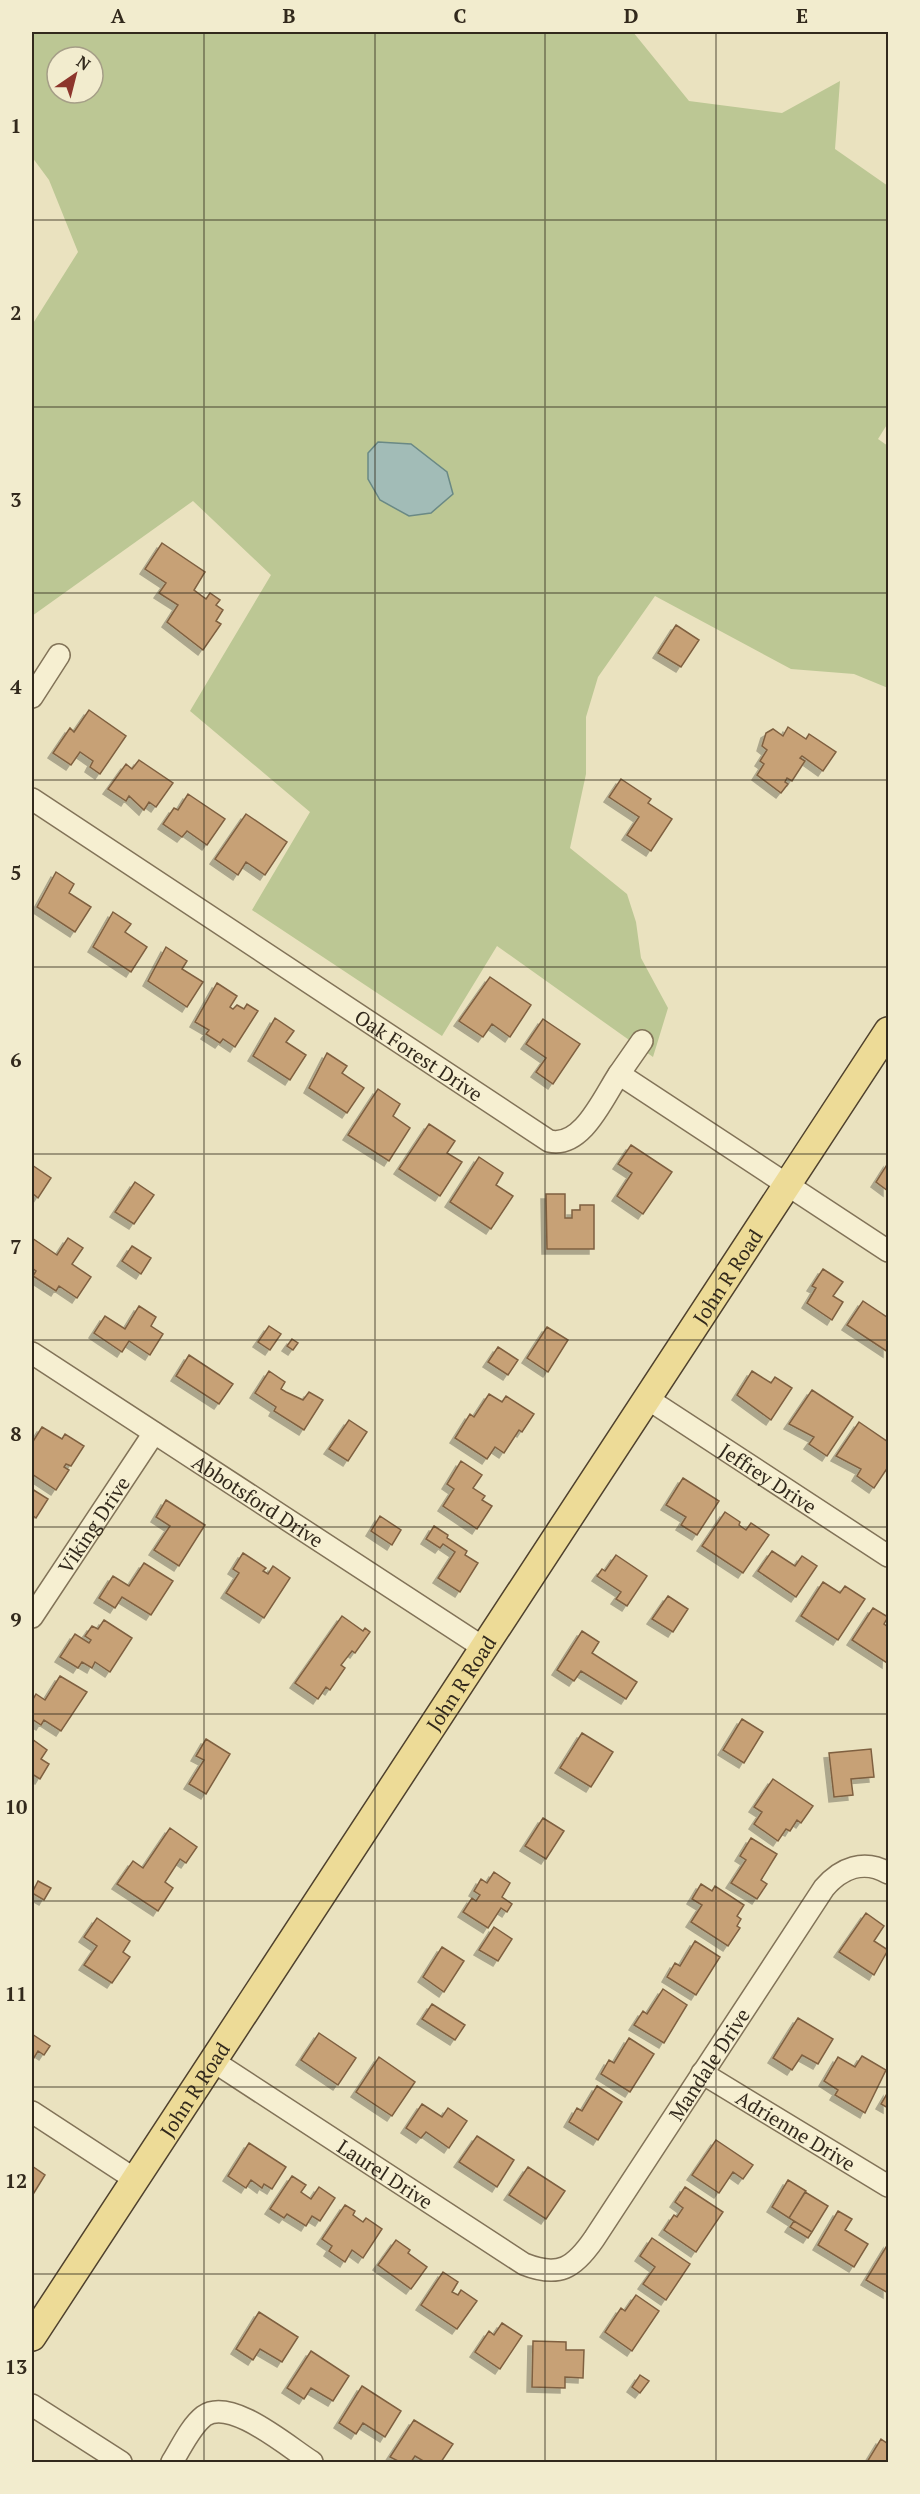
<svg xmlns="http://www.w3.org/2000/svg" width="920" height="2494" font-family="'PT Serif',serif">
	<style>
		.green { fill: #bcc794; fill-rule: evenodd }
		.water { fill: #a2bcb7; stroke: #6a8985; stroke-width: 1.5 }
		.building { fill: #c7a176; stroke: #7f6040; stroke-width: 1.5; filter: url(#shadow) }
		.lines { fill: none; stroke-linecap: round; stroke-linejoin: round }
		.minor-casing { stroke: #827358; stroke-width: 24 }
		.major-casing { stroke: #4f412d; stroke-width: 30 }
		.minor { stroke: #f6efd1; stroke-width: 21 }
		.major { stroke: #eddb97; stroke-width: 27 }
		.grid { fill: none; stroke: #32291c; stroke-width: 1.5; stroke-opacity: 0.55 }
		.labels { text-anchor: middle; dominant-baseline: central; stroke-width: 4.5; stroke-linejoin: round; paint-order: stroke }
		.street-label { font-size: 20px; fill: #32291c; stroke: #f2ecce }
		.neatline { fill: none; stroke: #32291c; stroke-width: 2 }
		.grid-label { font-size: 20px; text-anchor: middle; font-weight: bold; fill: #32291c }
	</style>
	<defs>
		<filter id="shadow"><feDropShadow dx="-5" dy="5" stdDeviation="0" flood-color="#0004"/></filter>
	</defs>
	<rect width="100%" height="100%" fill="#eae2bf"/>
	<path class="green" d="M32 32H633L689 101 782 113 840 81 835 149 888 186V423L878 439 888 446V688L854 674 791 669 655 596 598 677 586 717V774L570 848 627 894 636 922 641 958 668 1008 653 1057 497 946 442 1036 252 910 310 812 190 711 271 575 193 501 32 616V325L78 252 49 180 32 157ZM57 57H93V93H57Z"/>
	<path class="water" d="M378 442 411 444 447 472 453 494 431 513 409 516 380 500 368 479V453Z"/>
	<path class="building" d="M162 543 205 572 194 590 206 599 210 593 220 600 216 605 223 610 216 621 221 624 203 650 167 622 178 605 159 593 166 583 145 569Z
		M676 625 699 640 681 667 658 653Z
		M89 710 126 736 100 774 90 767 93 761 80 752 71 765 53 753 70 728 74 732Z
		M788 727 806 739 809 734 836 752 823 771 802 756 800 758 805 761 792 781 787 778 785 782 788 784 781 793 757 775 764 764 760 761 767 750 762 746 766 733 773 729 783 736Z
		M139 760 173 783 156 807 149 802 144 810 129 796 126 801 108 789 126 764 132 769Z
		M621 779 651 799 648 803 672 819 651 851 627 835 639 817 609 797Z
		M188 794 225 819 207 845 187 831 182 837 163 824 174 808 178 810Z
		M246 814 287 842 265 875 246 862 238 875 215 859Z
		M56 872 74 884 69 893 91 907 75 932 37 907Z
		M113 912 131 924 125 932 147 947 131 972 93 947Z
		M166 947 187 961 182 969 203 982 187 1007 148 981Z
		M490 977 531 1005 510 1037 492 1024 483 1037 459 1021Z
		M217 983 237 996 230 1007 233 1009 237 1005 244 1009 247 1004 258 1011 235 1047 223 1039 220 1043 206 1034 209 1030 195 1022Z
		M275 1018 294 1031 286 1042 306 1055 290 1080 253 1056Z
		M543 1019 580 1044 553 1084 536 1072 546 1058 526 1044Z
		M327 1053 347 1066 342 1073 364 1088 347 1113 309 1088Z
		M378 1089 400 1104 393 1116 410 1128 389 1161 348 1135Z
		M429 1124 455 1141 447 1153 462 1162 440 1196 399 1169Z
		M631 1145 672 1172 643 1214 617 1196 632 1173 618 1164Z
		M479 1157 503 1173 496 1185 513 1196 491 1229 450 1202Z
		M888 1163V1191L876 1182Z
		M32 1165 51 1178 38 1198 32 1193Z
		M135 1182 154 1195 134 1224 115 1212Z
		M546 1194H565V1218H572V1210H580V1205H594V1249H547Z
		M32 1238 57 1255 68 1238 83 1248 72 1264 91 1277 77 1298 59 1286 56 1291 33 1276 36 1271 32 1268Z
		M132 1246 151 1258 141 1274 122 1261Z
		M823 1269 843 1282 833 1296 843 1302 832 1320 807 1303 816 1288 812 1286Z
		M863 1301 887 1317 888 1314V1352L847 1325Z
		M139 1306 156 1317 151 1326 163 1334 150 1355 129 1341 122 1352 94 1333 105 1316 125 1329Z
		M269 1326 281 1334 270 1350 258 1342Z
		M547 1327 568 1340 548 1372 527 1358Z
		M292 1339 298 1343 293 1350 287 1346Z
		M498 1347 518 1360 508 1375 488 1362Z
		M189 1355 233 1384 219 1404 176 1376Z
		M269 1371 285 1382 281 1389 286 1392 303 1400 309 1392 323 1400 304 1430 274 1411 276 1407 255 1393Z
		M752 1371 771 1383 775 1377 792 1388 771 1420 737 1395Z
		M812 1390 853 1417 827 1456 809 1444 814 1437 789 1424Z
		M489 1394 502 1402 506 1396 534 1414 522 1432 519 1430 504 1453 495 1447 487 1459 455 1438 470 1414 474 1417Z
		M349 1420 367 1432 348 1461 329 1449Z
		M859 1422 888 1442V1467L874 1488 857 1476 861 1469 836 1456Z
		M42 1427 62 1439 65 1434 84 1446 71 1466 66 1464 64 1467 69 1470 56 1490 32 1474V1443Z
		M461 1461 482 1475 473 1488 485 1496 482 1500 492 1506 477 1529 443 1506 454 1489 447 1484Z
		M683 1478 719 1501 697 1535 681 1525 686 1517 666 1505Z
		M32 1489 48 1499 36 1518 32 1515Z
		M166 1500 205 1525 179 1566 154 1550 170 1526 156 1517Z
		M725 1512 740 1522 739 1525 746 1530 751 1523 769 1535 743 1573 702 1546Z
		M380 1516 401 1530 392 1545 371 1531Z
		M434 1526 448 1535 447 1538 467 1551 465 1555 478 1563 460 1592 438 1578 455 1552 443 1544 440 1548 426 1539Z
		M772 1551 795 1566 802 1556 817 1566 796 1597 758 1571Z
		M243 1553 266 1568 263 1571 268 1574 273 1566 290 1578 264 1618 226 1593 239 1573 233 1569Z
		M616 1555 647 1576 627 1606 616 1599 621 1592 597 1576 602 1569 605 1571Z
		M144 1563 173 1581 151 1615 122 1597 115 1608 99 1598 113 1576 129 1586Z
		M823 1582 840 1593 845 1586 865 1599 838 1640 801 1616Z
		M668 1596 688 1609 673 1632 652 1619Z
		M873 1608 888 1617 884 1624 888 1627 887 1663 852 1640Z
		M342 1616 363 1631 365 1628 370 1632 355 1653 352 1651 341 1665 345 1668 330 1690 326 1687 318 1699 295 1683Z
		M104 1620 132 1638 110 1672 95 1662 92 1668 82 1662 78 1668 60 1657 75 1634 89 1643 91 1640 85 1636 92 1626 98 1629Z
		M582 1631 599 1642 592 1653 637 1682 626 1699 581 1671 574 1681 557 1670Z
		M60 1676 87 1692 61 1731 44 1720 41 1725 32 1719V1701L36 1694 45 1700Z
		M742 1719 763 1732 744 1763 723 1750Z
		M582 1733 613 1752 591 1787 560 1768Z
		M32 1739 47 1750 41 1759 49 1764 40 1779 32 1774Z
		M206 1739 230 1754 206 1794 189 1784 204 1760 196 1756Z
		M871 1749 874 1777 851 1779 853 1795 834 1797 829 1753Z
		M773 1779 813 1806 801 1823 797 1820 790 1831 786 1829 778 1841 754 1824 762 1812 754 1807Z
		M543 1818 564 1831 546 1859 525 1846Z
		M170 1828 197 1847 186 1863 180 1859 165 1882 173 1888 158 1911 117 1884 133 1861 143 1868Z
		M751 1838 777 1854 761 1880 767 1884 757 1899 731 1883 746 1860 740 1856Z
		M494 1872 510 1883 502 1897 512 1904 507 1912 501 1908 488 1928 463 1912 472 1898 476 1901 480 1895 474 1891 481 1879 487 1883Z
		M38 1881 51 1888 44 1900 32 1893Z
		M701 1884 712 1891 715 1886 744 1905 737 1916 741 1919 737 1926 740 1928 728 1946 691 1922 702 1905 692 1899Z
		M866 1913 884 1926 874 1941 888 1950 874 1975 839 1952Z
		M97 1918 130 1941 123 1952 130 1957 112 1983 84 1965 97 1946 84 1937Z
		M494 1927 512 1939 498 1961 479 1950Z
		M695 1941 720 1957 696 1995 667 1977 675 1963 680 1966Z
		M442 1947 464 1961 444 1992 423 1977Z
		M663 1989 687 2005 664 2043 634 2025 643 2011 647 2014Z
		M432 2004 465 2025 455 2040 422 2019Z
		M798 2018 833 2039 818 2064 802 2055 792 2070 773 2058Z
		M319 2033 356 2058 338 2085 301 2060Z
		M32 2034 50 2046 44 2055 38 2051 32 2061Z
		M629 2038 654 2054 630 2092 601 2074 609 2060 614 2063Z
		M862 2056 886 2070 865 2113 835 2095 838 2090 824 2081 838 2057 855 2067Z
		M379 2057 415 2082 392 2116 356 2092Z
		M597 2086 622 2102 598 2140 569 2122 577 2108 582 2111Z
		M888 2092V2108L881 2104Z
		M422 2104 442 2117 448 2108 467 2121 449 2148 426 2132 421 2138 406 2128Z
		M477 2136 514 2160 497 2187 459 2162Z
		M716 2140 753 2165 743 2179 733 2172 719 2193 692 2175Z
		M249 2143 286 2167 272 2189 264 2184 262 2188 251 2180 246 2188 228 2176Z
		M32 2166 45 2175 32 2196Z
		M528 2167 565 2191 546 2219 509 2195Z
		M292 2176 306 2185 301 2192 311 2199 319 2187 335 2198 320 2221 312 2216 306 2226 287 2214 284 2218 270 2209Z
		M788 2180 806 2191 789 2218 772 2207Z
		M685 2187 723 2212 696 2252 664 2230 674 2215 677 2217 683 2208 675 2202Z
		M805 2192 828 2206 812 2232 789 2218Z
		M345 2205 355 2211 353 2215 363 2222 366 2218 382 2229 363 2258 352 2250 345 2262 329 2251 332 2246 322 2239Z
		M838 2211 852 2219 845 2230 868 2244 854 2267 818 2245Z
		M794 2221 812 2232 808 2238 790 2227Z
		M652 2238 690 2264 666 2300 643 2284 655 2267 640 2256Z
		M396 2240 410 2250 408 2253 427 2267 411 2289 378 2265Z
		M888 2244V2293L866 2280Z
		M443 2272 458 2282 452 2292 458 2295 461 2290 477 2301 457 2329 421 2305Z
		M636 2295 659 2311 632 2351 605 2332 621 2308 625 2311Z
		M259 2312 298 2337 282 2362 260 2349 253 2360 236 2349Z
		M502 2323 522 2336 500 2369 475 2352 489 2331 494 2335Z
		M533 2341 566 2342V2350H584L583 2378 565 2377V2388L532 2387Z
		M311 2351 349 2376 333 2401 311 2388 304 2399 287 2388Z
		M640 2375 649 2381 640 2393 632 2387Z
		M362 2386 401 2411 385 2437 363 2423 356 2434 339 2423Z
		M414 2420 453 2444 441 2462H425L415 2456 411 2462H400L390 2457Z
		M881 2439 888 2444V2462H867Z"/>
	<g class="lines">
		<defs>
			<g id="minor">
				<path d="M32 697 59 655"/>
				<path id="s1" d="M32 799 549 1141C582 1149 603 1098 619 1074L888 1251"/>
				<path d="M619 1074 642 1041"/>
				<path id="s2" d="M32 1353 484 1648"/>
				<path id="s3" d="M648 1399 888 1556"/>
				<path id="s4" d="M32 1617 154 1433"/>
				<path id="s5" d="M213 2061 524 2264C559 2278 574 2268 594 2239L824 1888C841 1868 864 1859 888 1873"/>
				<path id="s6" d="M702 2073 888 2186"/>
				<path d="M32 2112 136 2180"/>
				<path d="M32 2405 121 2462"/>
				<path d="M172 2462C181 2448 190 2427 204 2416 231 2397 288 2447 312 2462"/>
			</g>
			<g id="major">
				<path id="s7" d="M32 2337 888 1031"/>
			</g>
		</defs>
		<use href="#minor" class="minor-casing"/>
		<use href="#major" class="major-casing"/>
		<use href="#minor" class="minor"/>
		<use href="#major" class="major"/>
	</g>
	<path class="grid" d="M204 32V2462M375 32V2462M545 32V2462M716 32V2462M32 220H888M32 407H888M32 593H888M32 780H888M32 967H888M32 1154H888M32 1340H888M32 1527H888M32 1714H888M32 1901H888M32 2087H888M32 2274H888"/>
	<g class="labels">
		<g class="street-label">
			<text stroke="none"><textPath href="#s1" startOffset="464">Oak Forest Drive</textPath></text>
			<text stroke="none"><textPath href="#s7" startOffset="1268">John R Road</textPath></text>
			<text stroke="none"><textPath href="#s3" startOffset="144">Jeffrey Drive</textPath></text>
			<text stroke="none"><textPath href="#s2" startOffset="270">Abbotsford Drive</textPath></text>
			<text stroke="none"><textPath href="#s4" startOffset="111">Viking Drive</textPath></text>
			<text stroke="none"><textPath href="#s7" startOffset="782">John R Road</textPath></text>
			<text stroke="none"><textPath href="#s5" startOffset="664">Mandale Drive</textPath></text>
			<text stroke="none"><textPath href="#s7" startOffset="296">John R Road</textPath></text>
			<text stroke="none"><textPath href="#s6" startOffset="110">Adrienne Drive</textPath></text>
			<text stroke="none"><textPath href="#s5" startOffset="206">Laurel Drive</textPath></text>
		</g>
	</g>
	<rect width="920" height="2494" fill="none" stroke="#f2ecce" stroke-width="66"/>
	<g transform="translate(75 75) rotate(35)"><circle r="28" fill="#f2ecce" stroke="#a59e87" stroke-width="1.5"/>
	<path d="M0-4.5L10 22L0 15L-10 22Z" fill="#8d362c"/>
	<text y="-9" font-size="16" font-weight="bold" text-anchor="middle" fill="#32291c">N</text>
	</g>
	<rect x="33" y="33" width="854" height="2428" class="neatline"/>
	<g class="grid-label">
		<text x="118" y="23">A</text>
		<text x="289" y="23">B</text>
		<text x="460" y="23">C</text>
		<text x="631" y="23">D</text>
		<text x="802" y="23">E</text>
		<text x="16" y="133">1</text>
		<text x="16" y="320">2</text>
		<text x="16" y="507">3</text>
		<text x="16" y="694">4</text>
		<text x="16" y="880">5</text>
		<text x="16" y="1067">6</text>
		<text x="16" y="1254">7</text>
		<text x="16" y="1441">8</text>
		<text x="16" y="1627">9</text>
		<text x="16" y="1814">10</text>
		<text x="16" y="2001">11</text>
		<text x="16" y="2188">12</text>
		<text x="16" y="2374">13</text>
	</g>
</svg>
